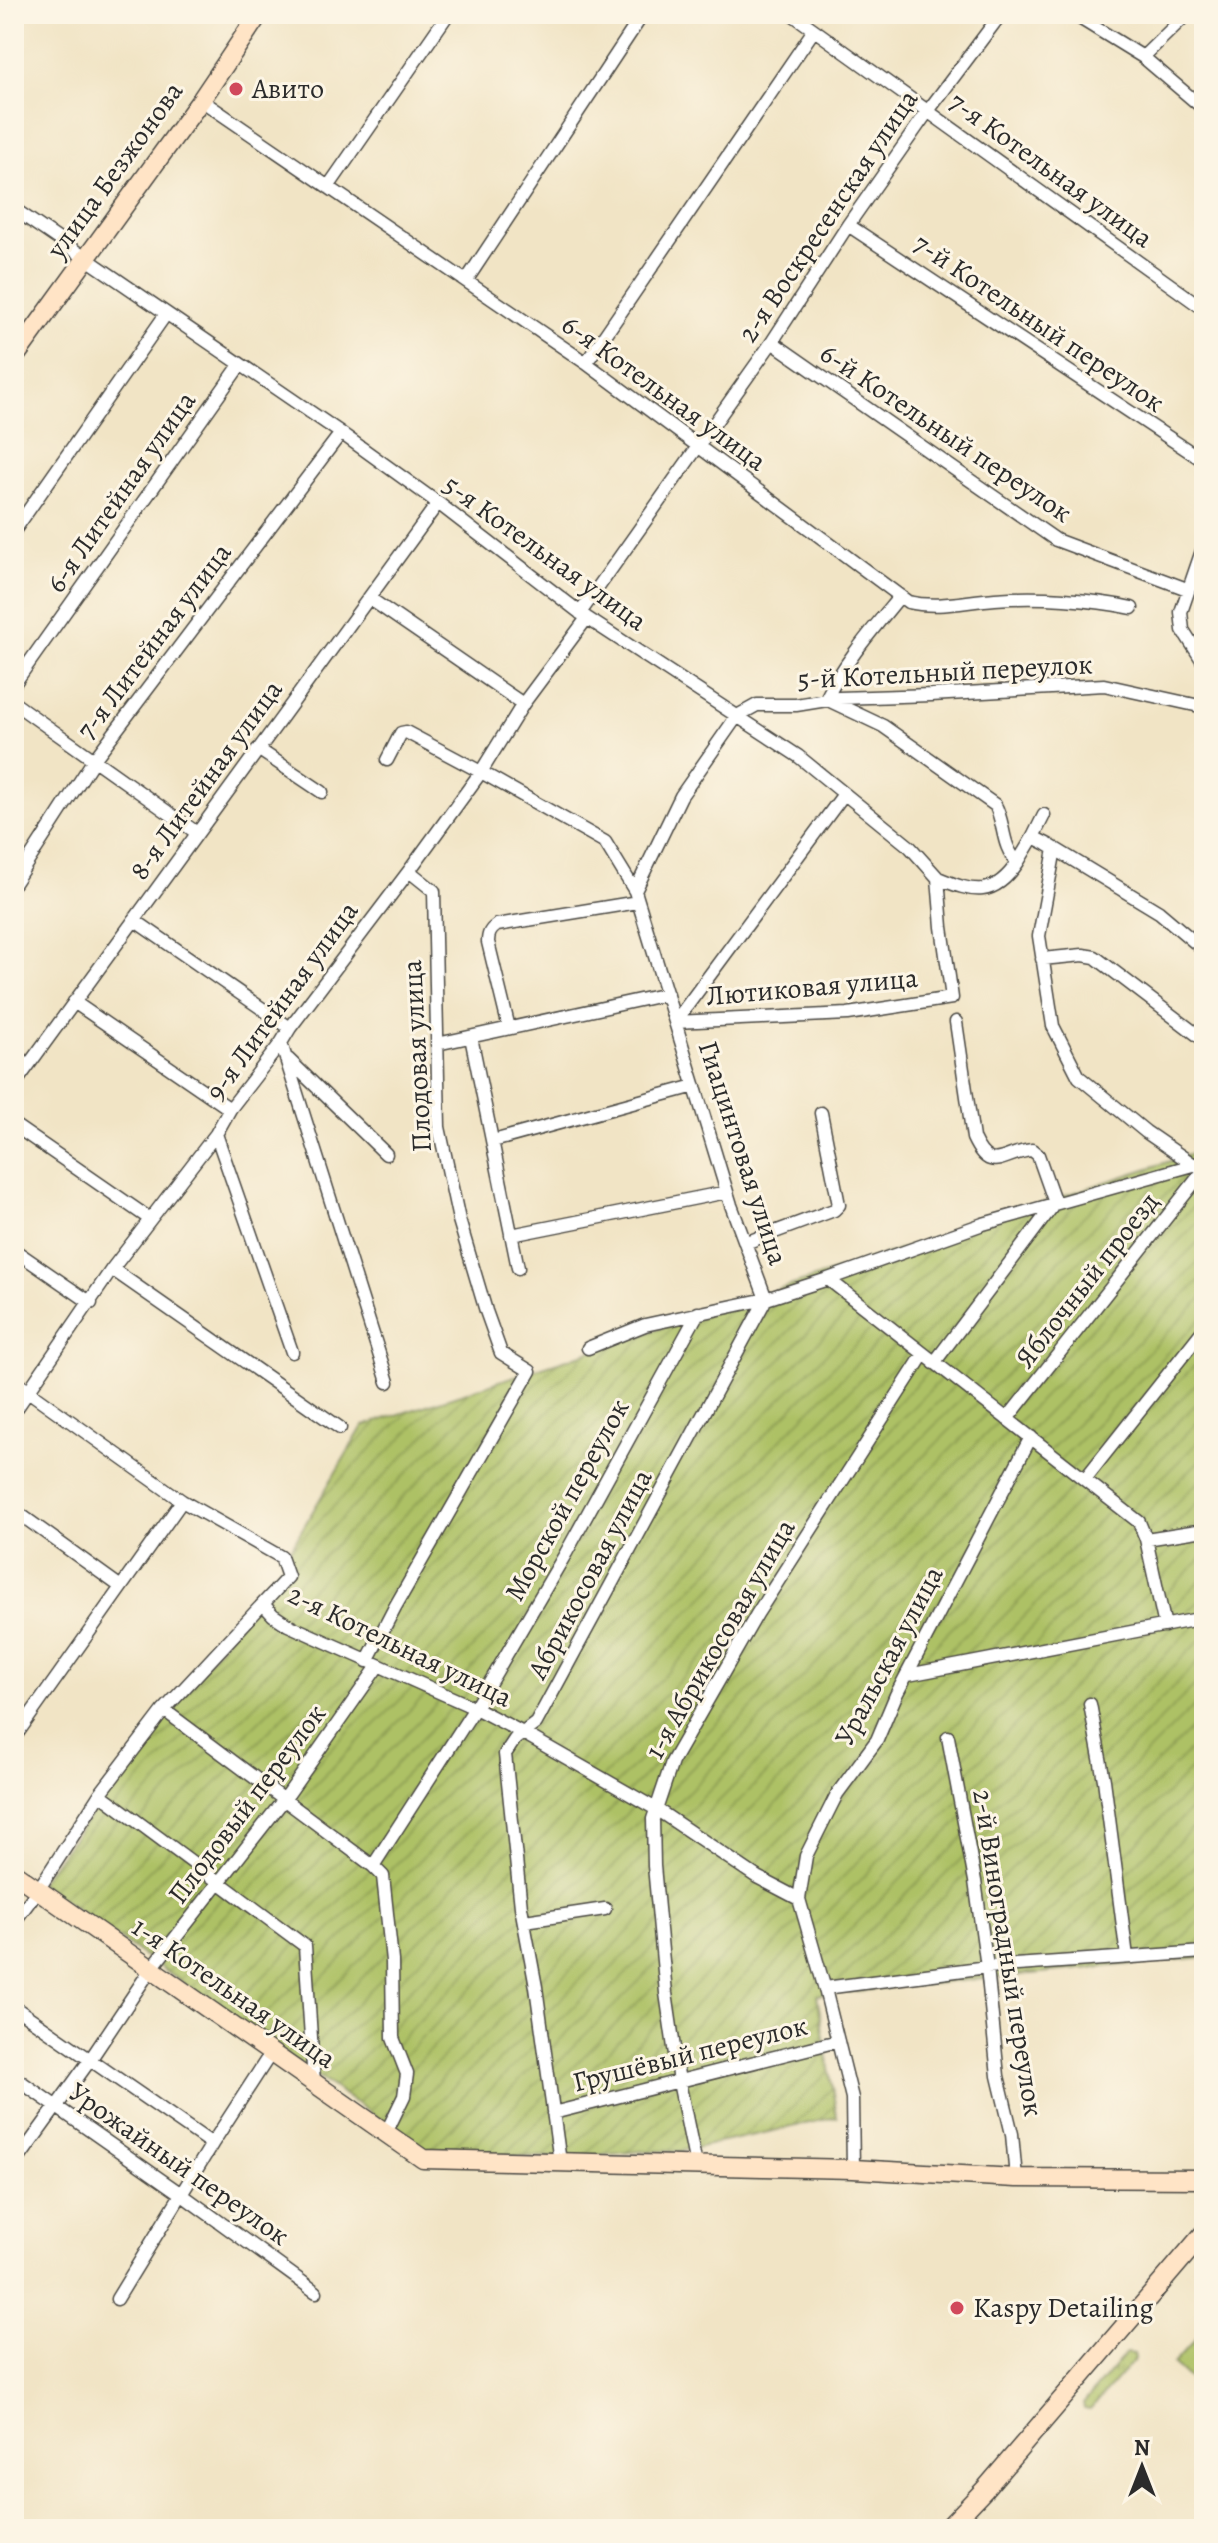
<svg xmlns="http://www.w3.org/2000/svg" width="1218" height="2543" font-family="Alegreya,serif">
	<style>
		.grass { fill: url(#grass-tufts); stroke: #6c7648; stroke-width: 2 }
		.garden { fill: url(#garden-furrows); stroke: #6c7648; stroke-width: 2 }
		.pitch { fill: #adc165; stroke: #6c7648; stroke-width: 2 }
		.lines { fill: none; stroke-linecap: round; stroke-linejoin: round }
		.street-casing { stroke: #494742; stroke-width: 15 }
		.secondary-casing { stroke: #494742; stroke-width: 21 }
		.street { stroke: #fff; stroke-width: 12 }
		.secondary { stroke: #ffe4c6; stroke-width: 18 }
		.poi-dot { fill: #d1495b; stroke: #fcf5e5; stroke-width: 3 }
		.labels { text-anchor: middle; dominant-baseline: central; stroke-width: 6; stroke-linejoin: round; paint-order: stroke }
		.poi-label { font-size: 28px; fill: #2b2b2b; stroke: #fcf5e5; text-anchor: start }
		.street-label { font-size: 28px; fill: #2b2b2b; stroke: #fcf5e5 }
	</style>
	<defs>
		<pattern id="grass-tufts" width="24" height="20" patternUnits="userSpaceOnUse" patternTransform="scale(2)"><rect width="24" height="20" fill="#adc165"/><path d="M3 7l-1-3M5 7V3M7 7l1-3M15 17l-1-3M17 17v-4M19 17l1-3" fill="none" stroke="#8d9d53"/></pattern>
		<pattern id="garden-furrows" width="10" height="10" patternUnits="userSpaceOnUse" patternTransform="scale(2)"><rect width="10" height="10" fill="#adc165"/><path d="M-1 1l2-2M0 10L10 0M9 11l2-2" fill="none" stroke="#8d9d53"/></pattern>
	</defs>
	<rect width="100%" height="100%" fill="#fcf5e5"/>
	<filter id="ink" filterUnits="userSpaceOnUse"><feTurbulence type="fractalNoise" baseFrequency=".0125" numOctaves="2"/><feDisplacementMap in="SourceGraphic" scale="16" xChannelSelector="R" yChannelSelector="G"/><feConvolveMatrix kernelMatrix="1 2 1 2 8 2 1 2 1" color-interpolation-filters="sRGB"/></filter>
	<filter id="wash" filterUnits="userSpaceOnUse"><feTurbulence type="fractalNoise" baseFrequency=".006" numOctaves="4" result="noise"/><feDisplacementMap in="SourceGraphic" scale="32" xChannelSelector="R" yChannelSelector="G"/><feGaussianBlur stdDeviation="1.8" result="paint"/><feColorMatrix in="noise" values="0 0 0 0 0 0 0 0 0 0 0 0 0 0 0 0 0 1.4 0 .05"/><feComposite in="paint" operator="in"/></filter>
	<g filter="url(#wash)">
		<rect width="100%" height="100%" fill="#f1e4c5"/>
		<path class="grass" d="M1126 2353 1134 2354 1135 2359 1090 2410 1084 2409 1083 2404Z"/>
		<path class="garden" d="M1204 1150V1957L817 1995 837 2117 681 2151H643L568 2158 425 2151 39 1883 277 1572 363 1426Z"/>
		<path class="pitch" d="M1204 2330V2392L1173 2364Z"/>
	</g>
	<g filter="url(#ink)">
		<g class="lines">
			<defs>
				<path id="street" d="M792 14 1204 309
					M1073 14 1143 57 1204 109
					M1143 57 1187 14
					M201 100 586 363 908 602C938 609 965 601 995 599 1038 596 1091 599 1132 608
					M328 187 448 14
					M14 209 341 433 438 503 587 618 798 756 910 847 938 878 942 927 952 998 848 1014 675 1022
					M848 225 1204 461
					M466 281 643 14
					M772 342 1056 540 1187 589
					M586 363 814 30
					M14 531 166 314
					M1204 545 1181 612 1183 630 1204 663
					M900 596C873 629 845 661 826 699L883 726 995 805C1005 822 1001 848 1018 862 994 898 974 893 938 878
					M369 598 523 704
					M580 613 772 342 848 225 928 111 1001 14
					M14 684 240 365
					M14 703 197 833
					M258 749 322 792
					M387 760 401 733 406 732 481 772 605 842 635 891 731 1205 766 1299
					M1033 837 1044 815
					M1055 849 1039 936 1053 1026 1079 1077 1146 1132 1194 1165
					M1018 862 1033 837 1047 844 1159 912 1204 950
					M14 883 93 761 341 433
					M635 891 681 796 737 716 757 705H796L839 698 931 695 1104 685 1204 707
					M134 920 290 1028
					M1042 959 1083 955 1095 957 1204 1040
					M74 1002 230 1109
					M675 1022 844 794
					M509 1028 488 942C488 934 490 930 497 925L638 902
					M471 1037 518 1268
					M281 1043 388 1382
					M437 1044 667 994
					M288 1059 386 1154
					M14 1085 438 503
					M14 1125 150 1219
					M216 1134 292 1352
					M493 1141 695 1086
					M511 1235 727 1192
					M745 1243 834 1210 839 1205 821 1113
					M14 1250 91 1303
					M112 1269 340 1428
					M828 1279 1139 1522 1146 1539 1165 1626
					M588 1348 645 1325 766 1299 828 1279 983 1224 1204 1162
					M934 1363 1055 1203 1038 1155 1032 1150C1003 1152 991 1177 973 1138L956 1022
					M14 1381 182 1501 281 1557 288 1577 164 1710 100 1794 38 1890 14 1922
					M14 1412 112 1269 216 1134 230 1109 281 1043 290 1028 409 871 481 772 523 704 587 618
					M1007 1419 1204 1170
					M1085 1479 1204 1329
					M14 1510 121 1587
					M1146 1539 1204 1530
					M263 1604 273 1615 288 1625 475 1708 523 1733 656 1809 757 1877 799 1899
					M367 1661 395 1607 530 1371 501 1353 486 1311 459 1220 439 1127 434 891 409 871
					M908 1675 1204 1618
					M1090 1704 1104 1780 1127 1957
					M164 1710 373 1866
					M948 1737 975 1881 987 1967 998 2076 1012 2134 1016 2178
					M14 1738 182 1501
					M100 1794 305 1946 314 2083
					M525 1921 605 1909
					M825 1988 987 1967 1204 1952
					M14 2007 212 2144
					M14 2077 181 2194 316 2292
					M553 2113 838 2041
					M386 2133 404 2096 407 2074 393 2038 392 1961 383 1876 373 1866 475 1708 566 1553 698 1313
					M560 2162 536 1987 521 1907 505 1754 515 1739 536 1723 766 1299
					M14 2165 90 2060 151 1969 289 1793 378 1666
					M696 2165 679 2082 666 1993 654 1866 653 1819 672 1762 757 1614 923 1355
					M853 2169 852 2098 826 1993 799 1899 806 1856 837 1794 877 1740 896 1695 1031 1437
					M117 2299 212 2144 271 2053"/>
				<path id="secondary" d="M14 358 201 100 259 14
					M14 1873 423 2159 853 2169 1016 2178 1204 2179
					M947 2529 985 2489 1204 2233"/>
			</defs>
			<use href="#street" class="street-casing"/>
			<use href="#secondary" class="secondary-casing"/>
			<use href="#street" class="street"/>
			<use href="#secondary" class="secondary"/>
		</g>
	</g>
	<g class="poi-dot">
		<circle cx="236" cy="89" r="8"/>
		<circle cx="957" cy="2308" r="8"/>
	</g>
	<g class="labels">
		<g class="poi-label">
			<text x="252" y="89">Авито</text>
			<text x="973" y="2308">Kaspy Detailing</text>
		</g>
		<g class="street-label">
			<text transform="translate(115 170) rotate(-54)">улица Безжонова</text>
			<text transform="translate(1051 170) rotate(36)">7-я Котельная улица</text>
			<text transform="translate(828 216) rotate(-56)">2-я Воскресенская улица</text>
			<text transform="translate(1039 323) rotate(34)">7-й Котельный переулок</text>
			<text transform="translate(664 393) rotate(36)">6-я Котельная улица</text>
			<text transform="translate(946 433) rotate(34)">6-й Котельный переулок</text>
			<text transform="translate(121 492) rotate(-55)">6-я Литейная улица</text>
			<text transform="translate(545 553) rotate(36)">5-я Котельная улица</text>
			<text transform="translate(154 641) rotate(-53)">7-я Литейная улица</text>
			<text transform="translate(945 672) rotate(-3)">5-й Котельный переулок</text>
			<text transform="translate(206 780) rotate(-54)">8-я Литейная улица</text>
			<text transform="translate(812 987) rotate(-5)">Лютиковая улица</text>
			<text transform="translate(282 1001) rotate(-54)">9-я Литейная улица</text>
			<text transform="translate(417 1056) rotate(-93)">Плодовая улица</text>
			<text transform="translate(743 1153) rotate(72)">Гиацинтовая улица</text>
			<text transform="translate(1087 1280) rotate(-52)">Яблочный проезд</text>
			<text transform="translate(567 1500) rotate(-61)">Морской переулок</text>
			<text transform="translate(590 1574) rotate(-62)">Абрикосовая улица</text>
			<text transform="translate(720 1639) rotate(-60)">1-я Абрикосовая улица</text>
			<text transform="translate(400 1646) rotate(26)">2-я Котельная улица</text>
			<text transform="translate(889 1656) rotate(-62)">Уральская улица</text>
			<text transform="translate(247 1804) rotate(-53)">Плодовый переулок</text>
			<text transform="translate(1008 1953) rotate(81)">2-й Виноградный переулок</text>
			<text transform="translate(234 1993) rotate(35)">1-я Котельная улица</text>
			<text transform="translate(690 2054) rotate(-14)">Грушёвый переулок</text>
			<text transform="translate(179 2164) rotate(35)">Урожайный переулок</text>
		</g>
	</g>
	<rect width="1218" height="2543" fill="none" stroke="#fcf5e5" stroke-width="48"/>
	<g transform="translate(1142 2467)" stroke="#fcf5e5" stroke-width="6" paint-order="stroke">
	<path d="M0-6L14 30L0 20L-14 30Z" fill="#2b2b2b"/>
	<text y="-12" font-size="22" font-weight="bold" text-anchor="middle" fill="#2b2b2b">N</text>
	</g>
</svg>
